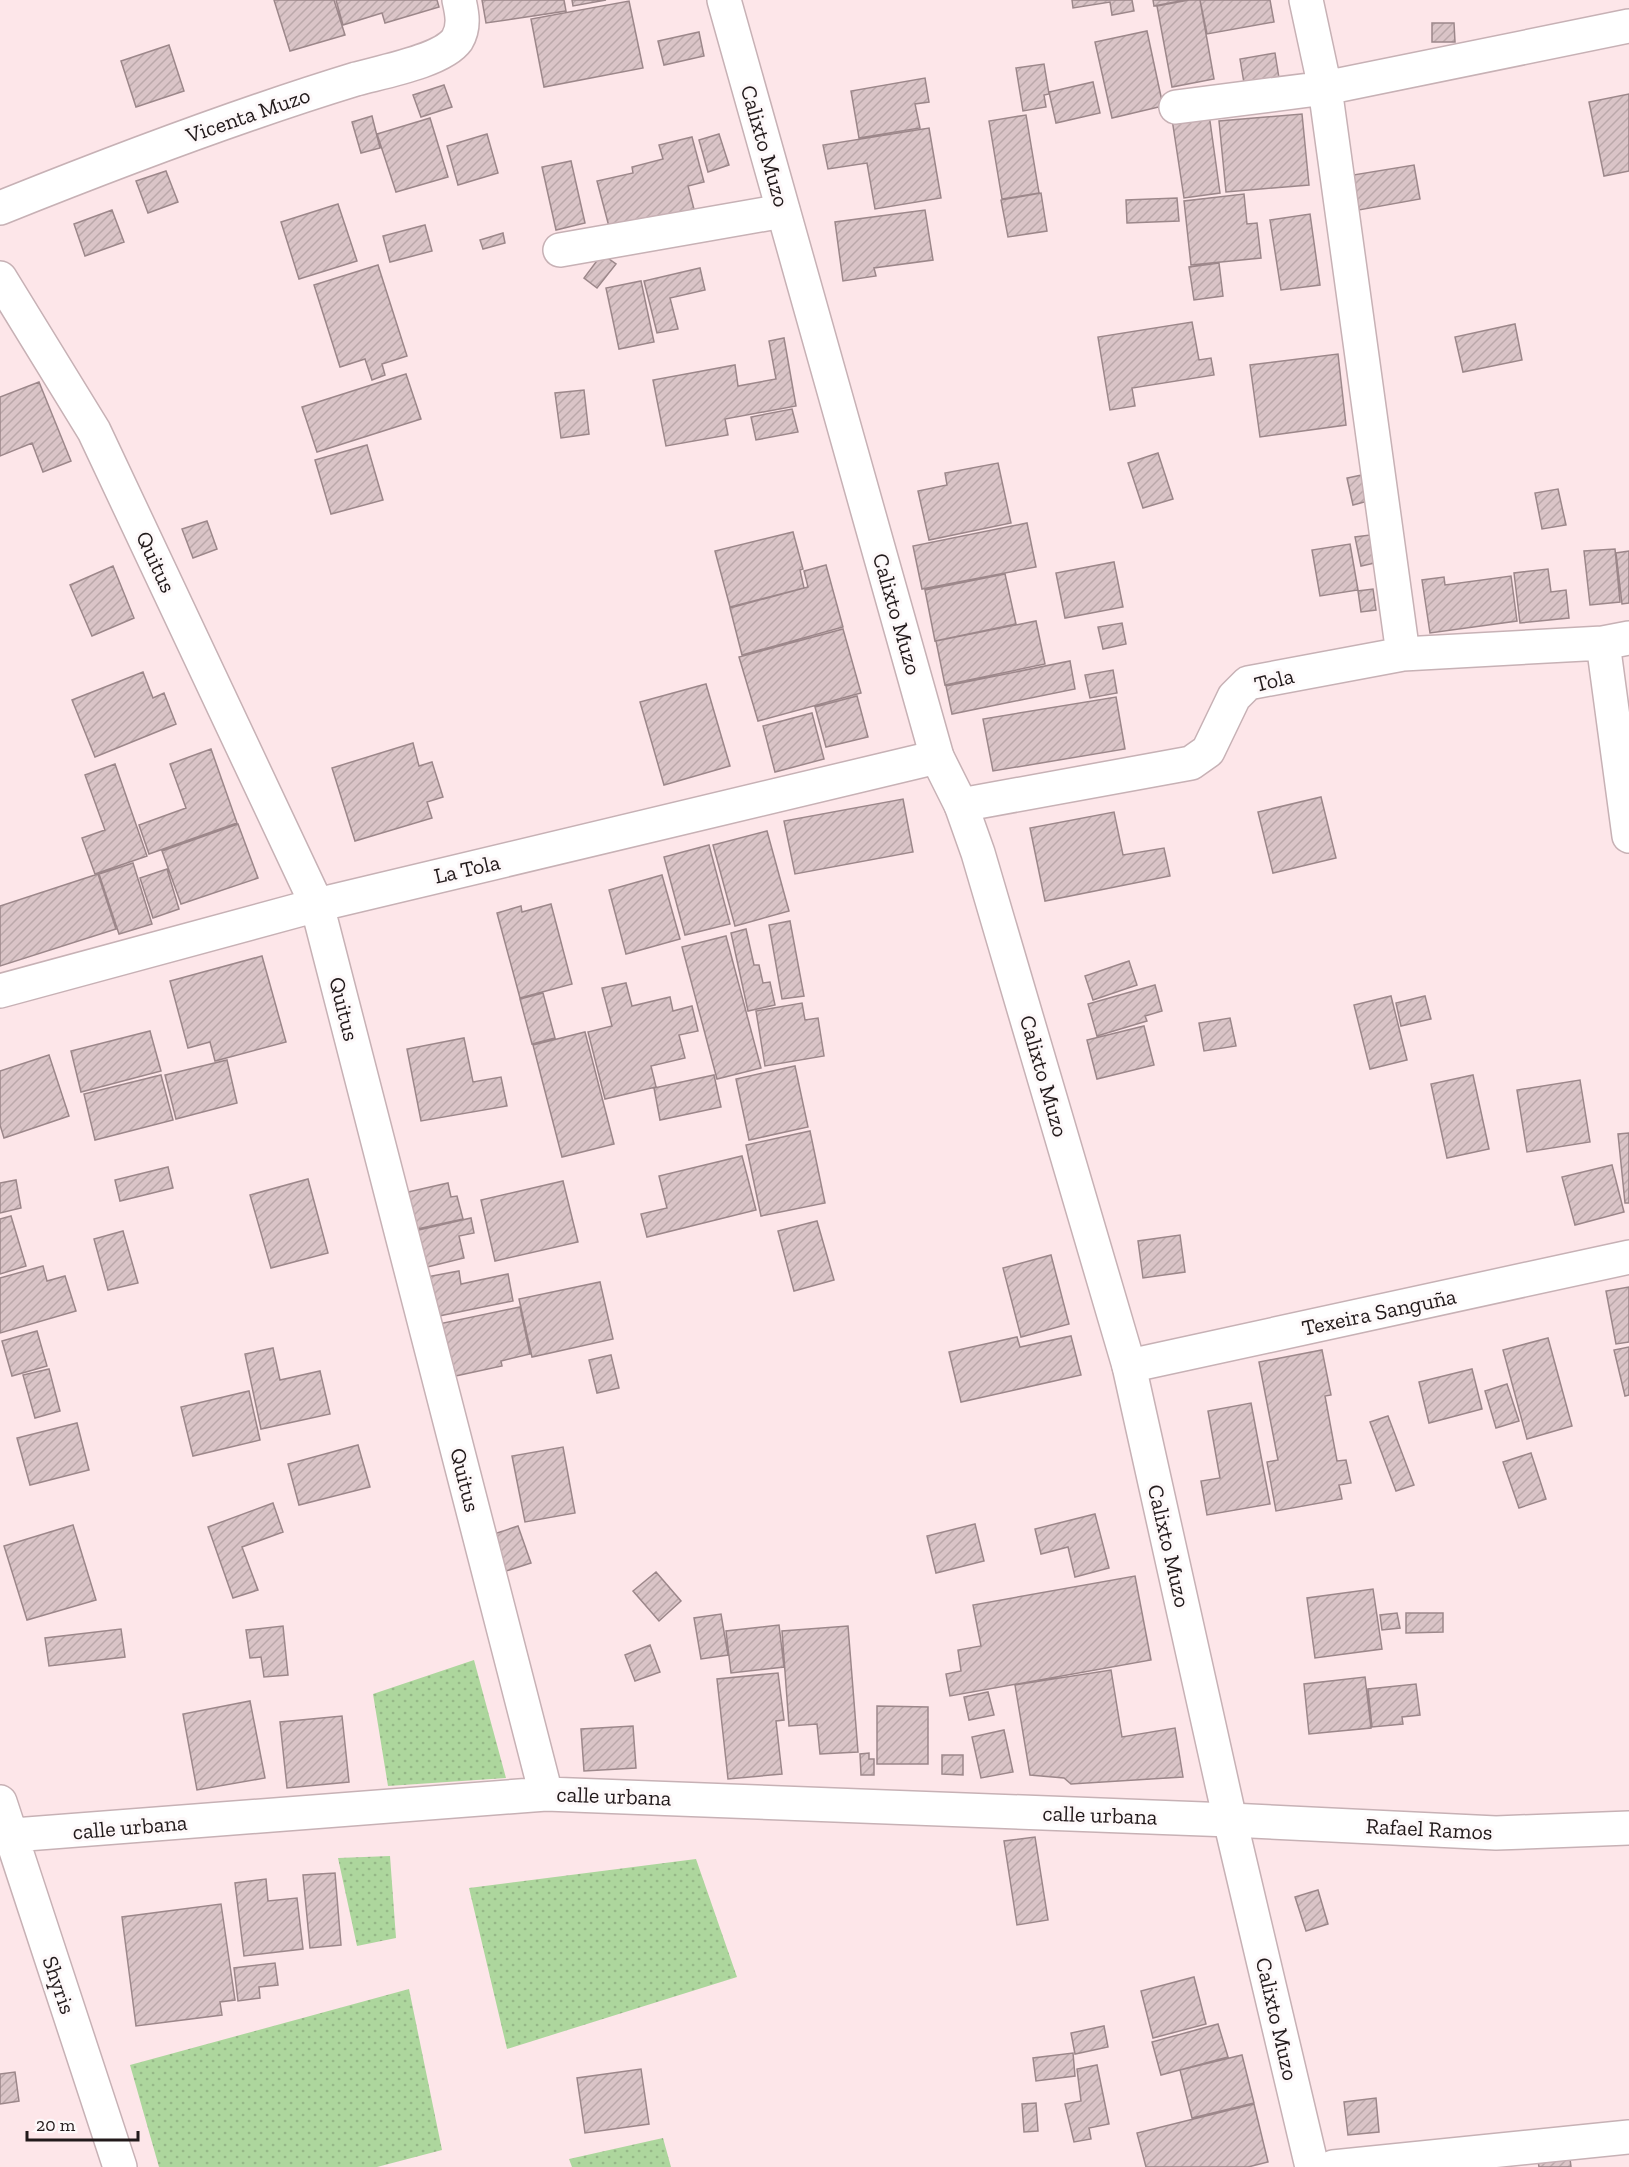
<svg xmlns="http://www.w3.org/2000/svg" width="1629" height="2167" font-family="'Zilla Slab',serif">
	<style>
		.grass { fill: url(#grass-dots) }
		.building { fill: url(#building-hatch); stroke: #9c878a; stroke-width: 1.5 }
		.lines { fill: none; stroke-linecap: round; stroke-linejoin: round }
		.street-casing { stroke: #c7b1b5; stroke-width: 36 }
		.secondary-casing { stroke: #c7b1b5; stroke-width: 36 }
		.street { stroke: #fff; stroke-width: 33 }
		.secondary { stroke: #fff; stroke-width: 33 }
		.labels { text-anchor: middle; dominant-baseline: central; stroke-width: 6; stroke-linejoin: round; paint-order: stroke }
		.street-label { font-size: 22px; fill: #221a1b; stroke: #fdf8f9 }
	</style>
	<defs>
		<pattern id="grass-dots" width="8" height="8" patternUnits="userSpaceOnUse" patternTransform="scale(1.5)"><rect width="8" height="8" fill="#add69d"/><path d="M2 2h.1M6 6h.1" fill="none" stroke="#95b787" stroke-width="1.8" stroke-linecap="round"/></pattern>
		<pattern id="building-hatch" width="6" height="6" patternUnits="userSpaceOnUse" patternTransform="scale(1.5)"><rect width="6" height="6" fill="#dac4c7"/><path d="M-1 1l2-2M0 6l6-6M5 7l2-2" fill="none" stroke="#bba8aa"/></pattern>
	</defs>
	<rect width="100%" height="100%" fill="#fde6e9"/>
	<path class="grass" d="M474 1660 506 1778 388 1786 373 1694Z
		M390 1856 396 1938 357 1946 338 1858Z
		M696 1859 737 1977 507 2049 469 1888Z
		M409 1989 442 2150 377 2167H159L130 2065Z
		M663 2138 671 2167H572L569 2159Z"/>
	<path class="building" d="M274 0H334L345 35 290 51Z
		M336 0H437L439 7 385 23 382 13 343 25Z
		M482 0H564L566 11 486 23Z
		M572 0H606L573 6Z
		M1072 0H1132L1134 11 1112 15 1110 2 1073 8Z
		M1153 0H1185L1154 6Z
		M1189 0H1200L1214 79 1172 87 1157 6Z
		M1200 0H1270L1274 22 1207 34Z
		M629 1 643 68 544 87 531 19Z
		M1432 23H1454L1455 42H1432Z
		M1147 31 1163 106 1112 118 1095 42Z
		M699 32 704 56 664 65 658 41Z
		M169 45 184 91 136 107 121 61Z
		M1275 53 1279 78 1244 83 1240 59Z
		M1044 64 1049 94 1044 95 1046 107 1023 111 1016 68Z
		M925 78 929 102 915 104 920 128 859 138 851 91Z
		M1093 82 1100 113 1056 123 1049 92Z
		M444 85 452 107 421 117 413 95Z
		M1629 94V171L1604 176 1589 102Z
		M1209 114 1220 193 1184 198 1172 119Z
		M1302 114 1309 185 1226 192 1219 121Z
		M1026 115 1039 193 1002 199 989 121Z
		M372 116 380 148 361 153 352 122Z
		M430 118 448 177 396 192 377 134Z
		M929 128 941 198 875 209 867 163 828 169 823 145Z
		M487 134 498 173 458 185 447 146Z
		M719 134 729 165 708 172 699 140Z
		M692 137 704 182 688 186 696 217 612 238 597 181 633 173 632 167 663 159 659 145Z
		M571 161 585 223 556 230 542 167Z
		M1414 165 1420 199 1359 210 1353 175Z
		M166 171 178 202 148 213 136 181Z
		M1041 193 1047 231 1008 237 1001 200Z
		M1244 194 1247 224 1257 223 1261 258 1191 265 1184 201Z
		M1177 198 1179 221 1127 223 1126 200Z
		M338 204 357 261 299 279 281 222Z
		M112 210 124 242 85 256 74 224Z
		M925 210 933 260 874 268 876 276 843 281 835 222Z
		M1310 214 1320 285 1281 290 1270 220Z
		M425 225 432 251 390 262 383 236Z
		M503 233 505 243 483 249 480 240Z
		M602 254 616 264 597 288 584 278Z
		M1219 263 1223 296 1194 300 1189 267Z
		M378 265 407 356 382 364 385 375 372 380 365 359 340 367 314 285Z
		M700 268 705 290 670 298 678 329 657 333 644 281Z
		M641 281 654 342 619 349 606 288Z
		M1192 322 1199 360 1211 358 1214 375 1132 388 1135 406 1110 410 1098 337Z
		M1515 324 1522 360 1463 372 1455 337Z
		M784 338 796 406 725 419 728 435 666 446 653 380 735 365 738 386 776 379 769 341Z
		M1338 354 1346 425 1260 437 1250 365Z
		M406 374 421 419 317 452 302 407Z
		M39 382 71 461 43 472 32 443 0 456V397Z
		M584 390 589 434 561 438 555 393Z
		M792 409 798 432 756 440 751 417Z
		M367 445 383 500 331 514 315 460Z
		M1158 453 1173 499 1143 508 1128 463Z
		M998 463 1011 523 929 540 918 491 947 485 945 473Z
		M1362 475 1368 501 1353 505 1347 478Z
		M1558 489 1566 525 1542 529 1535 493Z
		M207 521 217 549 193 558 182 529Z
		M1027 523 1036 567 922 589 913 546Z
		M793 532 803 569 800 570 804 588 730 607 715 551Z
		M1370 535 1375 563 1361 566 1355 537Z
		M1350 544 1358 590 1320 596 1312 550Z
		M1615 549 1620 602 1590 605 1584 551Z
		M1629 551V603L1622 604 1616 553Z
		M1114 562 1123 607 1065 618 1056 573Z
		M826 565 843 627 742 655 730 608 808 587 804 571Z
		M113 566 134 618 92 636 70 585Z
		M1548 569 1551 592 1566 590 1569 618 1520 623 1514 573Z
		M1005 574 1016 624 935 641 925 590Z
		M1511 576 1517 621 1430 633 1422 580 1444 577 1445 585Z
		M1373 589 1376 610 1361 612 1358 591Z
		M1036 621 1045 664 945 685 936 641Z
		M1122 623 1126 644 1103 649 1098 627Z
		M843 629 861 693 758 721 739 657Z
		M1070 661 1075 689 952 714 946 686Z
		M1113 670 1117 693 1090 698 1085 675Z
		M143 672 153 698 164 693 176 724 95 757 72 700Z
		M706 684 730 766 664 785 640 702Z
		M857 696 868 737 826 747 815 707Z
		M1116 697 1125 749 993 771 983 719Z
		M812 713 824 759 775 772 763 726Z
		M413 743 419 766 432 762 443 797 427 802 432 818 355 841 332 768Z
		M211 749 237 823 149 854 139 825 186 808 170 764Z
		M115 764 147 856 95 874 82 838 105 830 85 775Z
		M1321 797 1336 858 1273 873 1258 812Z
		M903 799 913 852 795 874 784 821Z
		M1114 812 1123 855 1164 848 1170 876 1045 901 1030 828Z
		M238 824 258 878 181 904 162 851Z
		M767 831 789 911 735 926 713 845Z
		M709 845 730 924 685 935 664 857Z
		M133 863 152 924 119 934 99 874Z
		M167 869 179 909 153 918 140 878Z
		M98 874 116 929 0 966V906Z
		M662 875 680 939 626 954 609 890Z
		M551 904 572 984 520 998 497 913 521 906 522 912Z
		M790 921 804 996 782 999 769 925Z
		M746 929 754 965H759L763 983 770 982 775 1005 748 1011 731 933Z
		M726 936 761 1068 717 1079 682 947Z
		M262 956 286 1042 215 1061 210 1042 188 1048 170 981Z
		M1129 961 1137 985 1093 1000 1085 976Z
		M626 983 632 1006 670 997 673 1011 692 1006 698 1031 679 1035 685 1058 651 1066 656 1087 605 1099 588 1032 612 1026 602 988Z
		M1155 985 1162 1011 1145 1016 1147 1021 1097 1036 1088 1004Z
		M543 993 555 1038 532 1044 520 999Z
		M1391 996 1407 1060 1370 1069 1354 1005Z
		M1425 996 1431 1019 1401 1026 1396 1003Z
		M802 1003 805 1020 818 1018 824 1056 765 1066 756 1011Z
		M1230 1018 1236 1046 1204 1051 1199 1023Z
		M1144 1026 1154 1065 1097 1079 1087 1040Z
		M150 1031 161 1071 81 1092 71 1051Z
		M585 1032 614 1144 562 1157 533 1045Z
		M464 1038 473 1082 501 1077 507 1106 421 1121 407 1049Z
		M49 1055 69 1116 4 1138 0 1125V1071Z
		M227 1060 237 1103 176 1119 165 1075Z
		M795 1066 808 1127 749 1140 736 1079Z
		M161 1075 173 1120 95 1140 84 1094Z
		M714 1075 721 1107 660 1120 654 1088Z
		M1473 1075 1489 1149 1447 1158 1431 1084Z
		M1580 1080 1590 1142 1527 1152 1517 1090Z
		M810 1131 825 1203 761 1216 746 1145Z
		M1629 1133V1203H1625L1618 1134Z
		M742 1156 756 1210 647 1237 641 1214 667 1208 659 1176Z
		M1612 1165 1624 1212 1575 1225 1562 1177Z
		M168 1167 173 1188 120 1201 115 1180Z
		M308 1179 328 1253 271 1268 250 1195Z
		M16 1180 21 1208 0 1213V1183Z
		M563 1181 578 1242 495 1261 481 1200Z
		M448 1183 451 1197 457 1196 463 1219 408 1231 399 1194Z
		M11 1216 26 1266 0 1274V1219Z
		M471 1218 474 1233 459 1236 464 1258 419 1269 410 1232Z
		M817 1221 834 1280 794 1291 778 1231Z
		M123 1231 138 1283 108 1290 94 1239Z
		M1180 1235 1185 1272 1143 1278 1138 1241Z
		M1051 1255 1069 1324 1021 1337 1003 1268Z
		M43 1266 47 1281 65 1276 76 1311 0 1333V1278Z
		M459 1271 461 1284 508 1274 513 1301 429 1318 421 1278Z
		M600 1282 613 1339 532 1357 519 1299Z
		M1629 1287V1342L1616 1344 1606 1291Z
		M520 1307 530 1354 501 1361 502 1366 446 1378 434 1325Z
		M37 1331 47 1366 12 1376 2 1341Z
		M1071 1336 1081 1375 961 1402 949 1352 1017 1337 1020 1347Z
		M1548 1338 1572 1426 1527 1439 1503 1350Z
		M1629 1347V1395L1625 1396 1614 1350Z
		M273 1348 280 1380 320 1371 330 1414 261 1429 245 1354Z
		M1322 1350 1331 1395 1325 1396 1337 1461 1346 1460 1351 1483 1339 1485 1342 1499 1276 1511 1267 1462 1278 1460 1259 1362Z
		M611 1355 619 1388 597 1393 589 1360Z
		M49 1369 60 1411 35 1418 23 1375Z
		M1472 1369 1482 1409 1429 1423 1419 1382Z
		M1507 1384 1519 1421 1496 1428 1485 1391Z
		M249 1391 260 1440 193 1456 181 1407Z
		M1251 1403 1270 1504 1207 1515 1201 1481 1220 1478 1208 1411Z
		M1388 1416 1414 1485 1396 1491 1370 1422Z
		M77 1423 89 1470 30 1485 17 1438Z
		M358 1445 370 1487 299 1505 288 1464Z
		M563 1447 575 1513 525 1522 512 1456Z
		M1531 1453 1546 1499 1519 1508 1503 1462Z
		M273 1503 283 1532 242 1547 258 1590 233 1598 208 1527Z
		M1095 1514 1109 1568 1075 1577 1068 1547 1041 1554 1035 1529Z
		M975 1524 984 1561 936 1573 927 1536Z
		M73 1525 96 1600 27 1620 4 1546Z
		M518 1526 531 1563 506 1571 494 1534Z
		M656 1572 681 1601 659 1621 633 1591Z
		M1135 1576 1151 1660 950 1696 946 1674 961 1671 958 1650 981 1646 973 1605Z
		M1373 1589 1382 1649 1315 1658 1307 1598Z
		M1397 1613 1400 1628 1382 1630 1380 1615Z
		M1406 1613H1443V1632L1406 1633Z
		M721 1614 728 1655 701 1659 694 1618Z
		M779 1625 784 1667 731 1673 726 1631Z
		M283 1626 288 1675 264 1677 261 1657 250 1658 246 1630Z
		M848 1626 858 1752 820 1754 817 1724 789 1726 782 1631Z
		M121 1629 125 1657 49 1666 45 1638Z
		M650 1645 660 1672 635 1681 625 1655Z
		M1111 1670 1122 1737 1175 1728 1183 1777 1071 1784 1064 1778 1030 1775 1015 1685Z
		M778 1673 784 1720 776 1721 782 1774 728 1779 717 1679Z
		M1365 1677 1371 1728 1309 1734 1304 1684Z
		M1416 1684 1420 1715 1402 1717 1403 1724 1372 1727 1368 1689Z
		M988 1692 994 1715 969 1720 964 1697Z
		M250 1701 265 1778 197 1790 183 1714Z
		M877 1706 928 1707V1764H877Z
		M342 1716 349 1782 287 1788 280 1722Z
		M633 1726 636 1768 584 1771 581 1729Z
		M1004 1730 1013 1772 981 1778 972 1737Z
		M869 1753V1759H874V1775H861L860 1754Z
		M942 1755H963V1775L942 1774Z
		M1035 1837 1048 1920 1017 1925 1004 1841Z
		M335 1873 341 1945 310 1948 303 1875Z
		M266 1879 268 1901 297 1898 303 1949 244 1956 235 1883Z
		M1318 1890 1328 1924 1306 1931 1295 1897Z
		M221 1904 235 2000 220 2002 222 2015 136 2026 122 1917Z
		M275 1963 278 1985 259 1987 260 1998 238 2001 234 1968Z
		M1194 1977 1206 2024 1153 2038 1141 1991Z
		M1218 2024 1228 2057 1161 2075 1152 2042Z
		M1104 2026 1108 2047 1075 2054 1071 2033Z
		M1073 2053 1075 2076 1036 2081 1033 2058Z
		M1242 2055 1254 2103 1192 2118 1180 2070Z
		M1097 2065 1109 2124 1089 2128 1091 2139 1074 2142 1065 2104 1081 2101 1077 2069Z
		M641 2069 649 2124 585 2133 577 2078Z
		M15 2072 19 2101 0 2104V2074Z
		M1376 2098 1379 2132 1348 2135 1344 2102Z
		M1036 2103 1038 2131 1024 2132 1022 2104Z
		M1254 2104 1268 2162 1248 2167H1146L1137 2133Z
		M1569 2150 1571 2167H1539L1537 2154Z"/>
	<g class="lines">
		<defs>
			<path id="street" d="M1306 0 1325 88 1403 654
				M1176 107 1325 88 1629 26
				M0 208C117 161 235 116 356 79 381 72 442 61 457 40 465 27 462 13 459 0
				M560 250 783 211
				M0 278 94 431 317 905 546 1794
				M1603 643 1629 836
				M961 805 1191 763 1208 751 1234 697 1248 683 1403 654 1603 643 1629 638
				M0 991 317 905 937 757
				M1129 1366 1629 1257
				M0 1802 120 2167
				M0 1836 546 1794 1230 1820 1496 1833 1629 1828
				M1333 2167 1629 2137"/>
			<path id="secondary" d="M724 0 937 757 961 805 978 853 1129 1366 1230 1820 1312 2167"/>
		</defs>
		<use href="#street" class="street-casing"/>
		<use href="#secondary" class="secondary-casing"/>
		<use href="#street" class="street"/>
		<use href="#secondary" class="secondary"/>
	</g>
	<g class="labels">
		<g class="street-label">
			<text transform="translate(248 115) rotate(-19)">Vicenta Muzo</text>
			<text transform="translate(765 146) rotate(74)">Calixto Muzo</text>
			<text transform="translate(156 562) rotate(65)">Quitus</text>
			<text transform="translate(897 614) rotate(74)">Calixto Muzo</text>
			<text transform="translate(1274 680) rotate(-14)">Tola</text>
			<text transform="translate(467 869) rotate(-13)">La Tola</text>
			<text transform="translate(344 1009) rotate(76)">Quitus</text>
			<text transform="translate(1044 1076) rotate(74)">Calixto Muzo</text>
			<text transform="translate(1379 1312) rotate(-12)">Texeira Sanguña</text>
			<text transform="translate(465 1480) rotate(76)">Quitus</text>
			<text transform="translate(1169 1546) rotate(77)">Calixto Muzo</text>
			<text transform="translate(614 1796) rotate(2)">calle urbana</text>
			<text transform="translate(1100 1815) rotate(2)">calle urbana</text>
			<text transform="translate(130 1827) rotate(-5)">calle urbana</text>
			<text transform="translate(1429 1829) rotate(3)">Rafael Ramos</text>
			<text transform="translate(59 1985) rotate(71)">Shyris</text>
			<text transform="translate(1277 2019) rotate(77)">Calixto Muzo</text>
		</g>
	</g>
	<path d="M27 2131v9h111v-9" fill="none" stroke="#221a1b" stroke-width="3"/>
	<text x="36" y="2131" font-size="18" fill="#221a1b" stroke="#fdf8f9" stroke-width="4.5" paint-order="stroke">20 m</text>
</svg>
